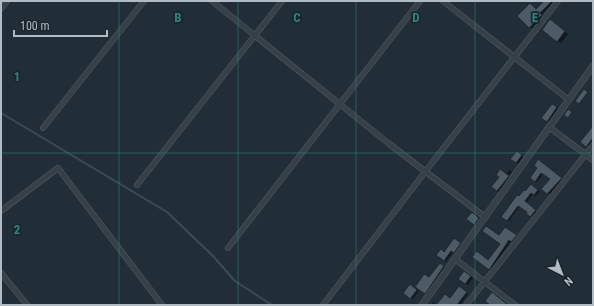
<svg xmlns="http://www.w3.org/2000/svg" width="594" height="306" font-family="'Roboto Condensed',sans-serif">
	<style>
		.shadow { fill: #0007 }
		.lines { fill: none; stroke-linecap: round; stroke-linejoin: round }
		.stream { stroke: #374d5d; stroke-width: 2 }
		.building { fill: #4d5b66; stroke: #1d272e }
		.minor-casing { stroke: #535e65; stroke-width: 6 }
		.tertiary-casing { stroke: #535e65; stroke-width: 7 }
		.minor { stroke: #364048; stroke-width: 5 }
		.tertiary { stroke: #364048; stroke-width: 6 }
		.grid { fill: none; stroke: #2f847f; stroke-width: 1; stroke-opacity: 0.55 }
		.grid-label { font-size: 13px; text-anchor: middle; font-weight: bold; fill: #2f847f; stroke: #1b252c; stroke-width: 3.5; stroke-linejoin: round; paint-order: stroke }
	</style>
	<rect width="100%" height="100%" fill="#222e37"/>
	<path class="shadow" d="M545 1H555L541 15 543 16 532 28 530 27 537 10Z
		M554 22 568 34 561 43 558 41Z
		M553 105 558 109 549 122 543 118Z
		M593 128V142L589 147 587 146Z
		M519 153 523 157 518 164 511 159Z
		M544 166 563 179 550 194 543 189 551 179 544 173 537 182 531 178Z
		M509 170 512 172 510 175 507 173Z
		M503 172 510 177 499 192 497 191Z
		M533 186 540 191 536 196 533 194 526 203 537 212 533 217 520 206 509 221 502 217 519 197Z
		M474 214 481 219 476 225 474 224Z
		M506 228 517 236 513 242 511 241 491 270 489 269 488 261 501 244 499 236Z
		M456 241 462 245 457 253 454 251 446 261 444 260 445 253Z
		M440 265 445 268 427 294 417 287 430 278Z
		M467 274 473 278 468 285 460 279Z
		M413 287 419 291 413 299 411 298Z
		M461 288 468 294 460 305H437L450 299Z
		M433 302 437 305H432Z"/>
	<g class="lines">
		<path class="stream" d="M1 113 167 212 213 256 235 281 272 305"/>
	</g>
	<path class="building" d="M544 1H552L540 13 542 15 529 28 517 16 530 3 536 9Z
		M550 19 565 31 557 42 542 30Z
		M584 89 588 92 579 104 575 101Z
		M552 104 557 107 547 122 541 118Z
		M568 109 572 112 568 118 564 115Z
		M593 126V138L586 147 580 142Z
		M517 151 522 155 516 163 510 159Z
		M538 159 562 178 547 194 541 189 550 179 541 173 535 182 530 178 537 168 534 166Z
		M500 169 509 176 497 191 491 187 499 177 496 175Z
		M531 184 538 190 534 195 531 193 525 201 536 210 530 217 526 213 527 212 518 206 507 221 501 217 517 195 519 196 524 190 525 191Z
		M472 212 479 218 474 225 466 219Z
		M486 226 499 235 505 227 517 235 511 242 509 240 489 270 472 257 477 251 488 260 500 244 482 231Z
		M454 238 461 243 454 253 451 251 444 261 436 255 441 249 444 252Z
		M440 263 444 266 425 294 415 287 424 274 429 277Z
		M464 271 471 276 465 284 458 279Z
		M410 284 417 290 410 299 403 293Z
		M459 286 467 292 457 305H436L445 294 450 298Z
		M492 292 508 305H490L485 301Z"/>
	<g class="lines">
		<defs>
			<path id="minor" d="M212 1 388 143 485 217
				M443 1 569 100
				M1 9 7 1
				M549 127 593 160
				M43 128 144 1
				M137 185 282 1
				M1 211 58 168 162 305
				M228 248 420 1
				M455 259 515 305
				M1 273 27 305
				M323 305 425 172 558 1
				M466 305 593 145"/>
			<path id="tertiary" d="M422 305 593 66"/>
		</defs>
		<use href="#minor" class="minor-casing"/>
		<use href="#tertiary" class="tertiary-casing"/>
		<use href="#minor" class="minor"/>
		<use href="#tertiary" class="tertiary"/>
	</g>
	<path class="grid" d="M119 1V305M238 1V305M356 1V305M475 1V305M1 153H593"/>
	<g class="grid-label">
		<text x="178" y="22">B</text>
		<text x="297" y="22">C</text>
		<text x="416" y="22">D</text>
		<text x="535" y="22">E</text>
		<text x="17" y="81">1</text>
		<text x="17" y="234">2</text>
	</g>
	<rect width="594" height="306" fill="none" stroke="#b0bbc4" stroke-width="4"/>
	<g transform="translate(562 274) rotate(138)" stroke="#1b252c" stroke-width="3" paint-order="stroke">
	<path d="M0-3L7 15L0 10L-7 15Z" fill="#b0bbc4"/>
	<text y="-6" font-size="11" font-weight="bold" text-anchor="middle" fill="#b0bbc4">N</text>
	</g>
	<path d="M14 30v6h93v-6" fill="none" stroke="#b0bbc4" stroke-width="2"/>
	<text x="20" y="30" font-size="12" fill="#b0bbc4" stroke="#1b252c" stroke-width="3" paint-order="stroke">100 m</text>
</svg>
